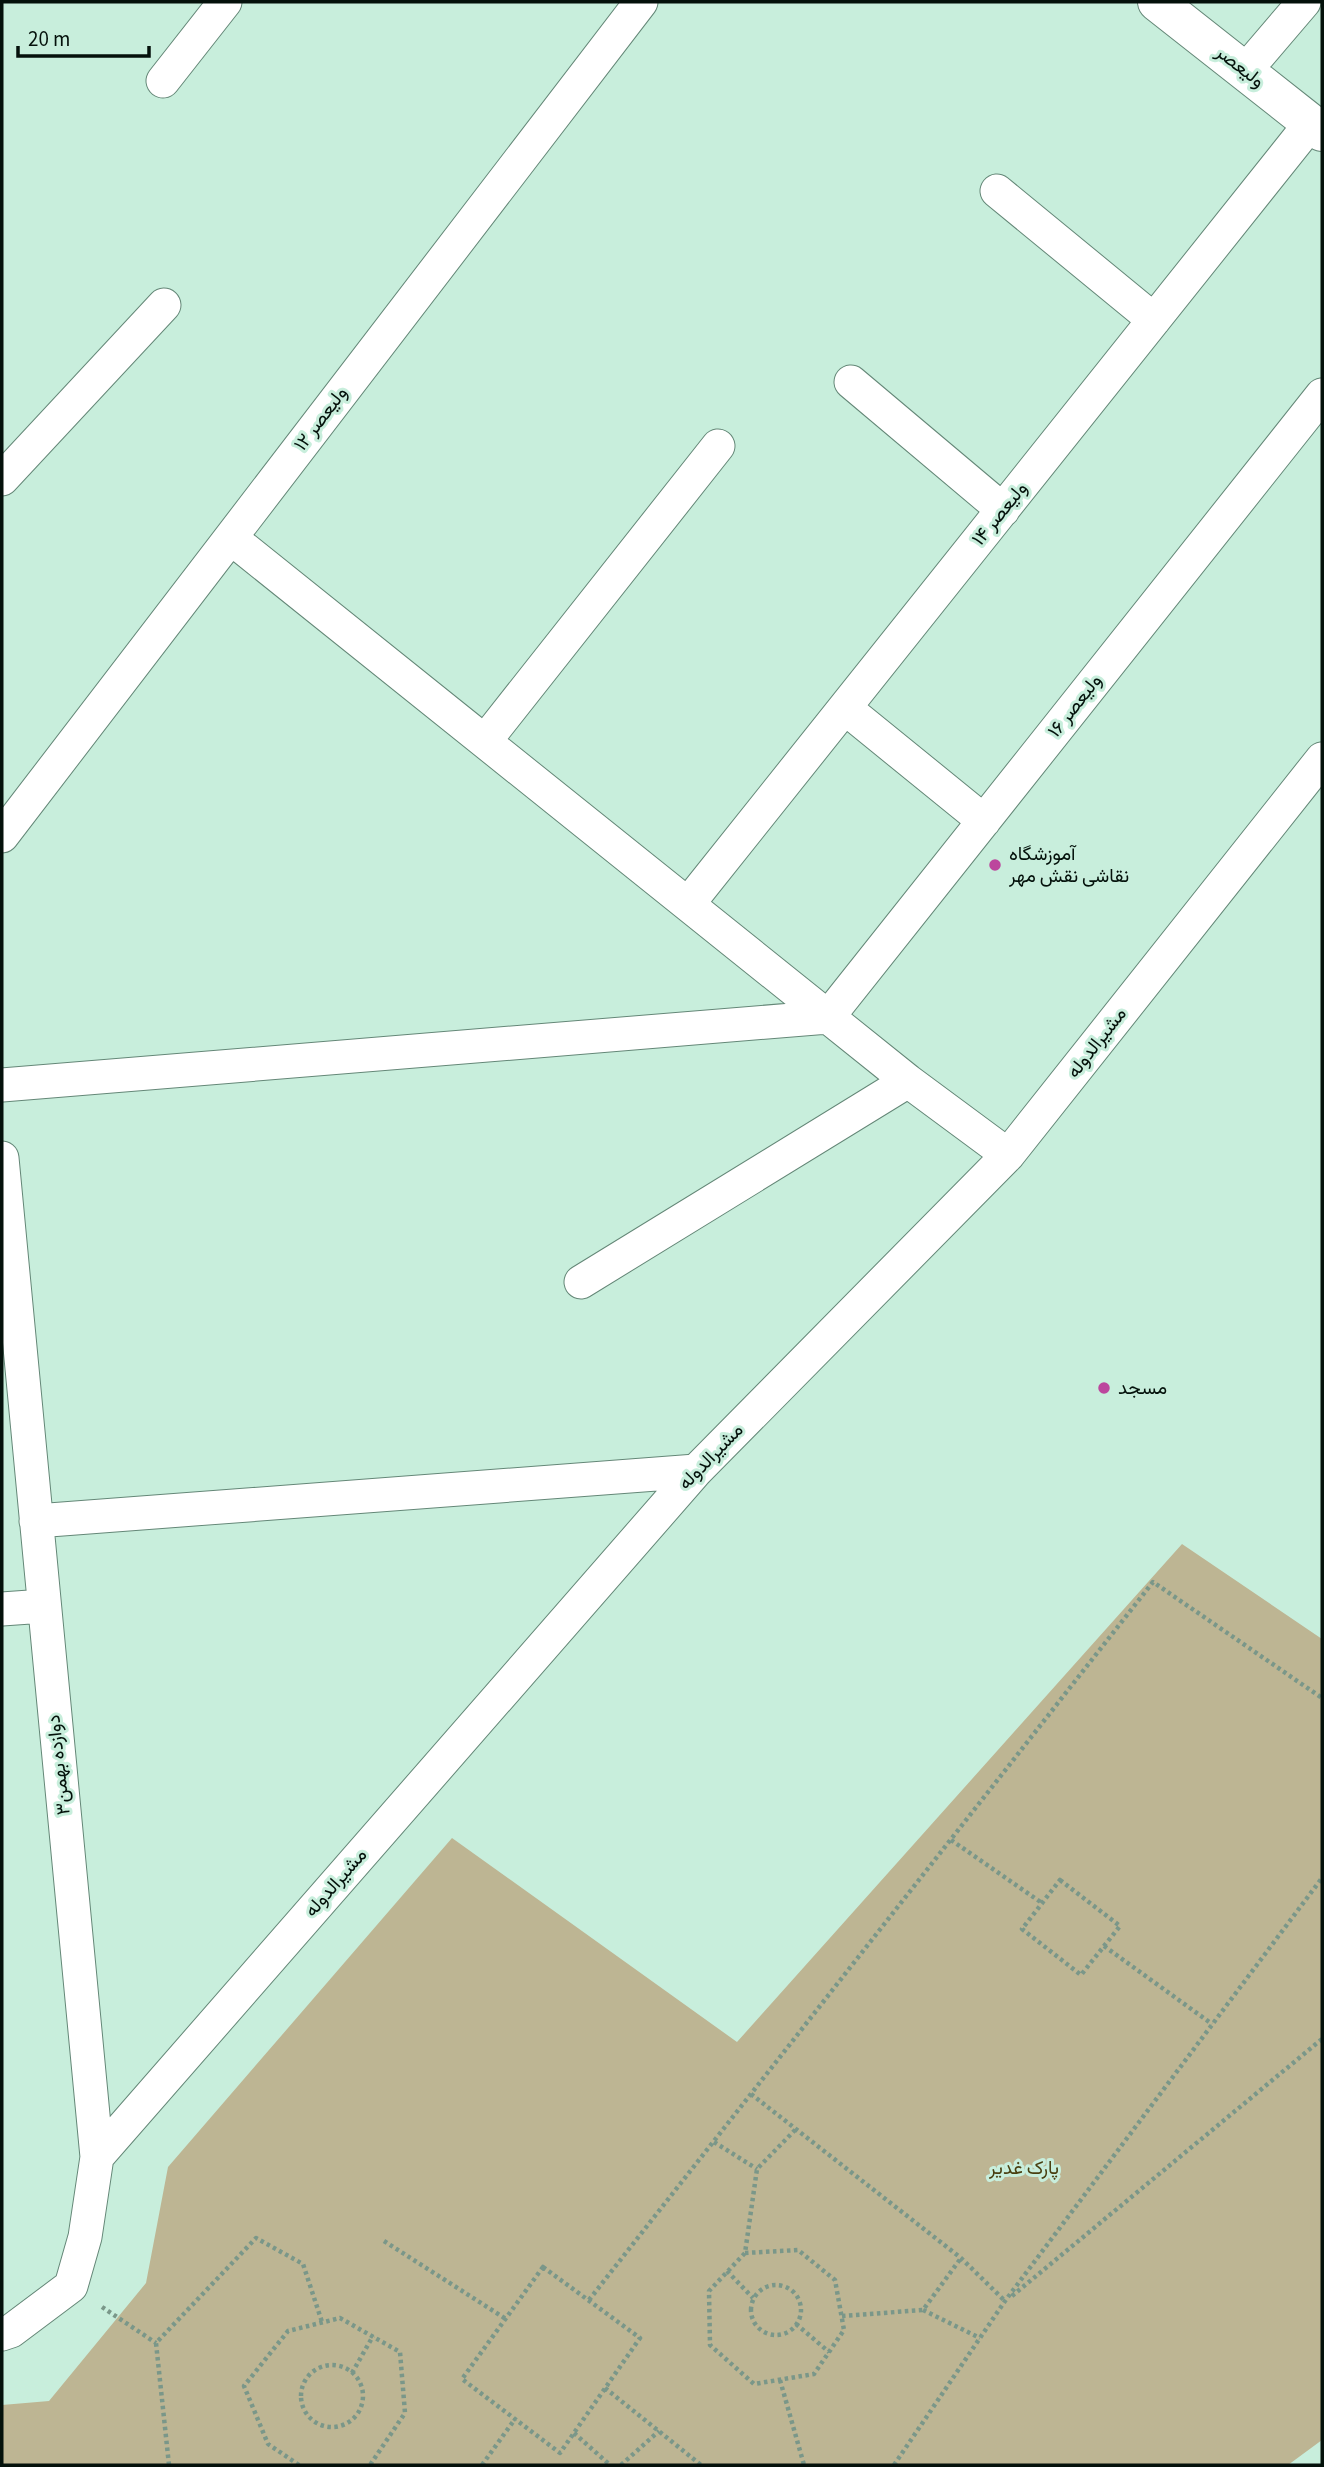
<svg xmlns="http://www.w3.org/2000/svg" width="1324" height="2467" font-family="'Source Sans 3',Vazirmatn,sans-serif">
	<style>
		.green { fill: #bdb593 }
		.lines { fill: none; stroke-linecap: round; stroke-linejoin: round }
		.minor-casing { stroke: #648777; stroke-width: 35 }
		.primary-casing { stroke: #648777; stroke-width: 40 }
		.path { stroke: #7a9789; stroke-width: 4.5; stroke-dasharray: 3.5 3.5; stroke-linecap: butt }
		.minor { stroke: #fff; stroke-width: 33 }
		.primary { stroke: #fff; stroke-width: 38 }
		.poi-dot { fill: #bc469d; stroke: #c8eedc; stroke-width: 2.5 }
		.labels { text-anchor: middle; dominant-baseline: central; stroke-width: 6; stroke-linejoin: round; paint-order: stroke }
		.street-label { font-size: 19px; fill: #04110b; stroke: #c8eedc }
		.poi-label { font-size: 19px; fill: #04110b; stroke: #c8eedc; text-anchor: start }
		.park-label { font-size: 19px; fill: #493f10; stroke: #c8eedc }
	</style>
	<rect width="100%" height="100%" fill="#c8eedc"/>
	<path class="green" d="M1182 1544 1322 1639V2440L1288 2465H2V2405L49 2401 146 2283 168 2167 452 1838 737 2042Z"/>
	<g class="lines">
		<defs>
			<path id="minor" d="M1245 71 1304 2
				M163 81 225 2
				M997 191 1154 320
				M851 382 1003 510
				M2 479 164 305
				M231 538 908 1081 1008 1155
				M845 708 984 821
				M485 741 718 446
				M2 836 641 2
				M688 904 1311 123
				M2 1085 828 1017 1322 395
				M2 1158 97 2157 85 2237 71 2286 11 2331 2 2334
				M581 1282 908 1081
				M36 1521 696 1471
				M2 1609 44 1606
				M97 2157 696 1471 1008 1155 1322 759"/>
			<path id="primary" d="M1157 2 1322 132"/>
		</defs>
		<use href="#minor" class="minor-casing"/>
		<use href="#primary" class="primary-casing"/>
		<path class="path" d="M951 1840 1042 1903
			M1060 1880 1120 1926 1081 1975 1022 1929Z
			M1104 1946 1212 2024
			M751 2094 961 2258 1005 2301
			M714 2142 757 2169
			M384 2241 506 2319
			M745 2253 798 2250 835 2280 844 2330 814 2374 754 2384 710 2345 709 2291 745 2253 757 2169 796 2129
			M543 2267 640 2338 560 2453 462 2379Z
			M727 2271 753 2298
			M751 2310a25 25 0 1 1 50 0a25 25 0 1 1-50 0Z
			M1012 2296 1322 2039
			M589 2300 1153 1582 1322 1698
			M102 2307 156 2343
			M923 2310 980 2338
			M842 2316 923 2310 961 2258
			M796 2324 829 2352
			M301 2396a31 31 0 1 1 62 0a31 31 0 1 1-62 0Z
			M352 2373 373 2336
			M780 2380 804 2465
			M605 2388 701 2465
			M574 2433 610 2465
			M169 2465 156 2343 256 2238 303 2264 322 2322
			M299 2465 268 2444 244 2386 288 2331 340 2318 400 2352 405 2413 370 2465
			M482 2465 515 2419
			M621 2465 659 2431
			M894 2465 1005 2301 1322 1878"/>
		<use href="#minor" class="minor"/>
		<use href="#primary" class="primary"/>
	</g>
	<g class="poi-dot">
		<circle cx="995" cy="865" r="7"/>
		<circle cx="1104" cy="1388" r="7"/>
	</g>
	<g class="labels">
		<g class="street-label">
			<text transform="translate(1240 67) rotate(38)">ولیعصر</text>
			<text transform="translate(321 419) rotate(-53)">ولیعصر ۱۲</text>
			<text transform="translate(1000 514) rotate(-51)">ولیعصر ۱۴</text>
			<text transform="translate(1075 706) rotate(-52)">ولیعصر ۱۶</text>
			<text transform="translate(1097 1043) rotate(-52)">مشیرالدوله</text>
			<text transform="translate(711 1457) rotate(-46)">مشیرالدوله</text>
			<text transform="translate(59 1765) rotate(-96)">دوازده بهمن۳</text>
			<text transform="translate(336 1883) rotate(-49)">مشیرالدوله</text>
		</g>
		<g class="poi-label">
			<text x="1009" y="854">آموزشگاه<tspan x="1009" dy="22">نقاشی نقش مهر</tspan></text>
			<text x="1118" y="1388">مسجد</text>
		</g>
		<g class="park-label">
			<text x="1024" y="2168">پارک غدیر</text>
		</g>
	</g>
	<rect width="1324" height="2467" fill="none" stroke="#04110b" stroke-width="7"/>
	<path d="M18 46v10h131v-10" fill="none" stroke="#04110b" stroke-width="3.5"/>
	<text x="28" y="46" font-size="21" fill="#04110b" stroke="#c8eedc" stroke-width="5" paint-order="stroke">20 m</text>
</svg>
